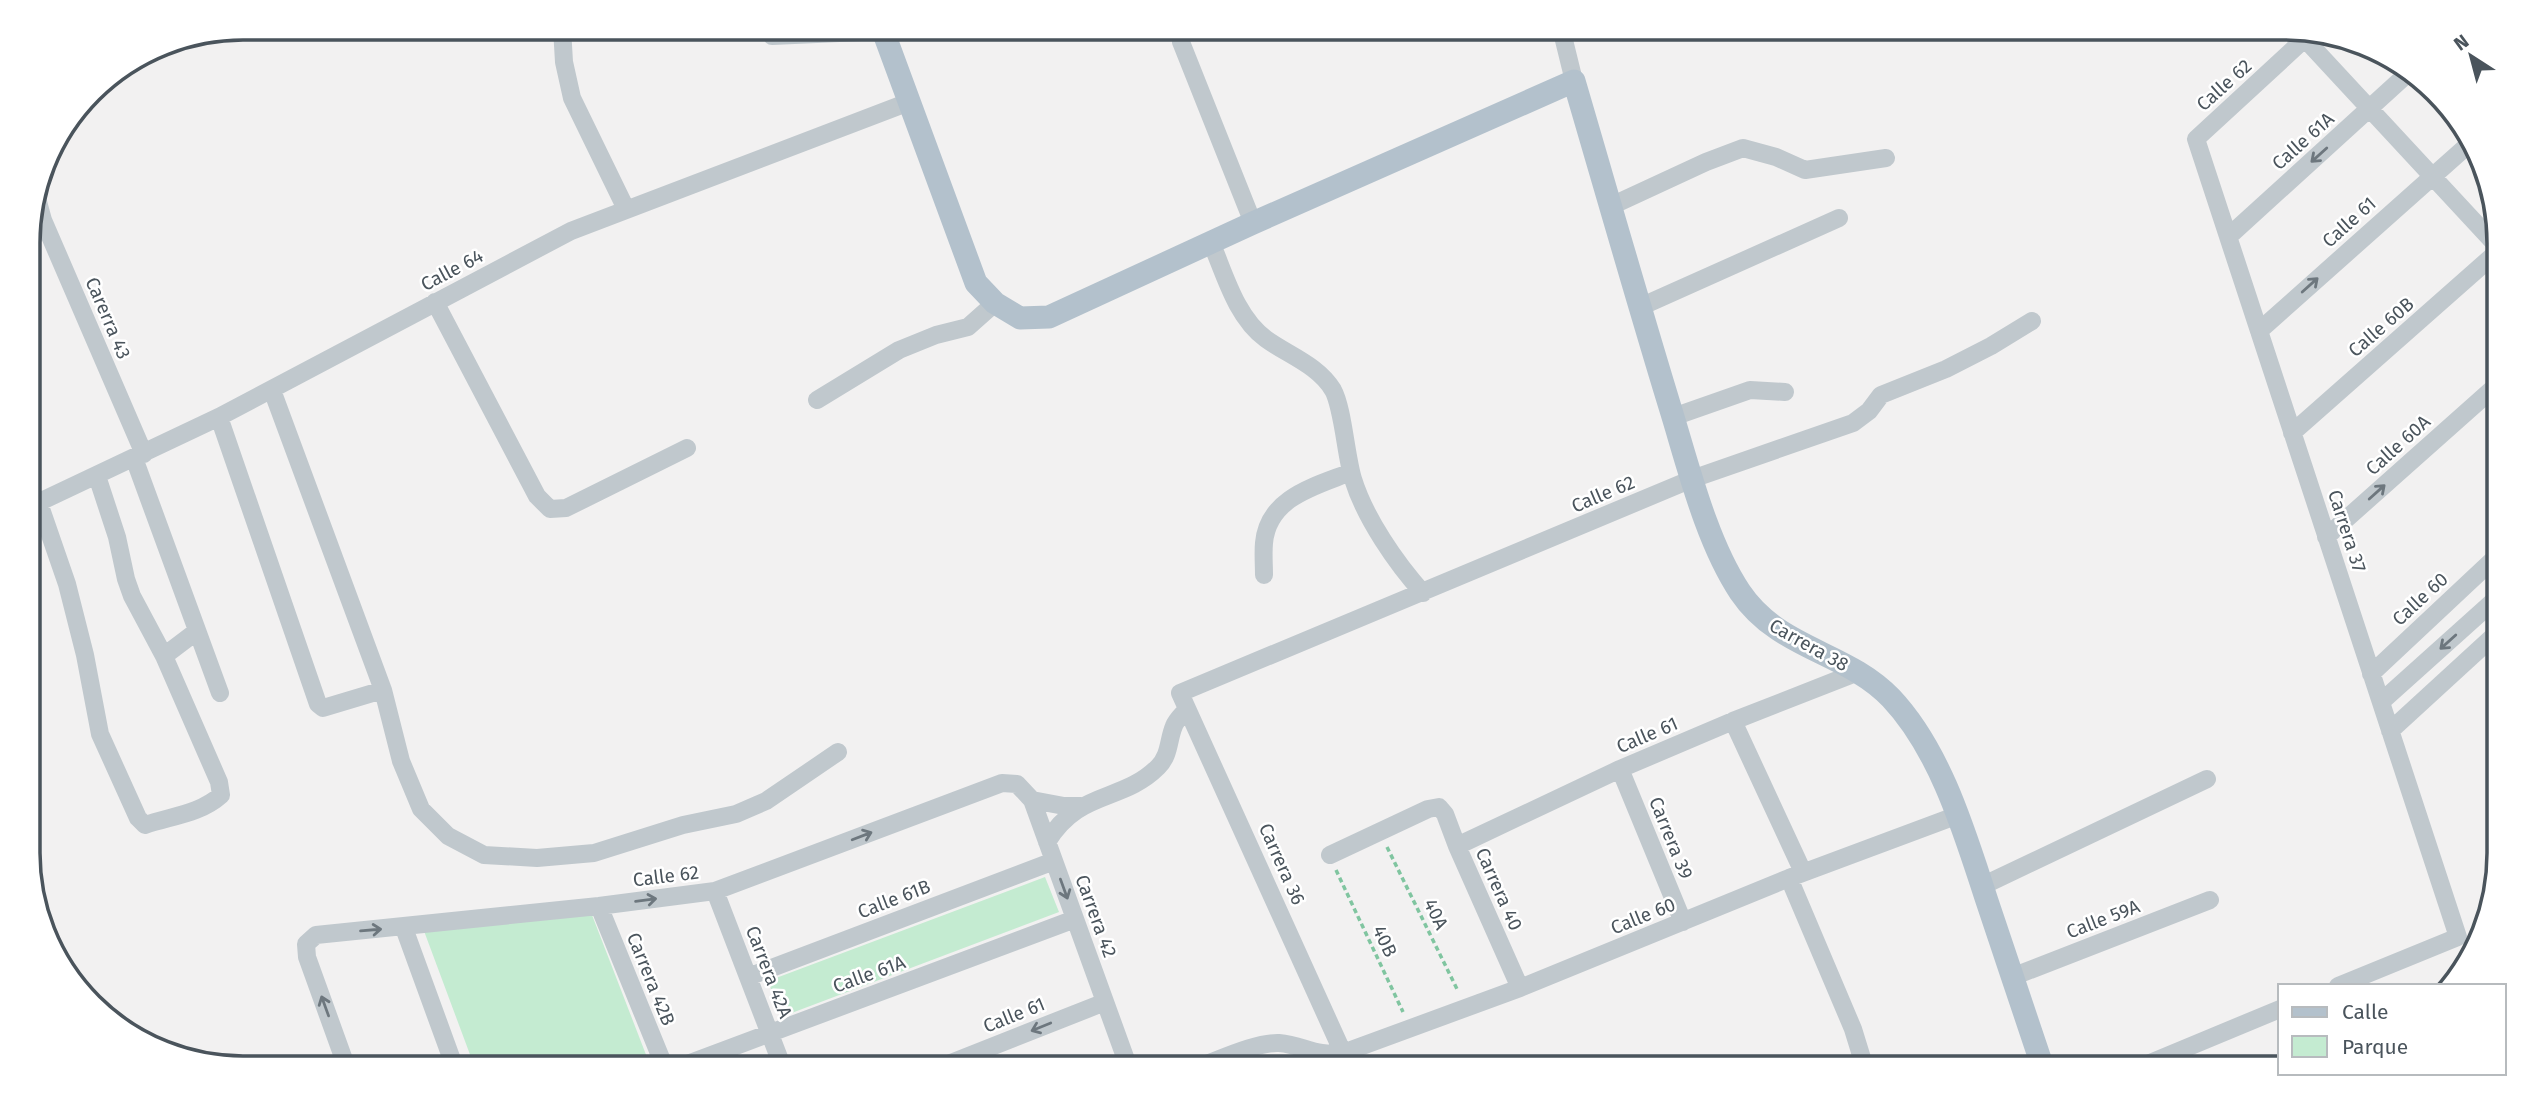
<svg xmlns="http://www.w3.org/2000/svg" width="2527" height="1096" font-family="'Fira Sans',sans-serif">
	<style>
		.green { fill: #c4ebd1 }
		.lines { fill: none; stroke-linecap: round; stroke-linejoin: round }
		.path { stroke: #80c5a0; stroke-width: 3.5; stroke-dasharray: 5 3.5; stroke-linecap: butt }
		.minor { stroke: #c0c8cd; stroke-width: 18 }
		.major { stroke: #b3c1cc; stroke-width: 23 }
		.oneway { stroke: #6d777e }
		.labels { text-anchor: middle; dominant-baseline: central; stroke-width: 5; stroke-linejoin: round; paint-order: stroke }
		.street-label { font-size: 19px; fill: #4a545c; stroke: #fff }
		.rim { fill: none; stroke: #4a545c; stroke-width: 3.5 }
	</style>
	<rect width="100%" height="100%" fill="#f2f1f1"/>
	<path class="green" d="M1045 877 1059 912 781 1017 768 981Z
		M592 915 650 1065 641 1068H475L424 931Z"/>
	<g class="lines">
		<path class="path" d="M1387 847 1458 991
			M1336 870 1403 1012"/>
		<path class="minor" d="M562 28 564 62 572 98 626 209
			M1561 28 1574 81
			M2311 33 2196 139 2458 937 2338 986
			M772 36 884 31
			M2305 39 2497 246
			M1181 42 1253 223
			M37 198 43 220 144 454
			M1611 206 1706 162 1743 148 1776 157 1805 170 1886 158
			M2228 237 2406 75
			M1211 242C1225 275 1236 317 1266 339 1288 355 1318 365 1333 390 1343 408 1346 457 1353 479 1365 518 1396 563 1423 593
			M435 302 537 496 550 509 566 508 687 448
			M1640 307 1839 218
			M2259 331 2468 145
			M272 390 383 690 401 761 421 809 448 836 484 855 537 858 594 853 683 825 736 814 766 801 838 752
			M817 400 899 350 936 335 968 327 995 303
			M219 417 318 704 323 708 383 690
			M1673 417 1750 390 1785 392
			M2292 433 2497 252
			M134 458 220 693
			M97 476 117 537 126 579 132 596 164 656 197 631
			M39 503 67 584 85 655 100 734 138 818 145 825C171 816 200 814 221 795L219 782 164 656
			M29 507 219 417 571 231 909 102
			M2326 537 2498 384
			M1264 575C1264 565 1263 553 1264 543 1268 497 1316 486 1351 472
			M2371 674 2498 555
			M2381 702 2498 597
			M1733 721 1803 872
			M2390 731 2498 632
			M1620 769 1683 922
			M1032 800 1064 806H1081
			M1047 842C1079 789 1122 803 1158 767 1170 755 1168 740 1174 726 1176 720 1183 714 1187 709
			M1457 846 1620 769 1733 721 1858 672
			M1330 855 1428 809 1439 807 1445 814 1457 846 1520 988
			M1789 878 1853 1029 1865 1068
			M1982 886 2207 779
			M715 891 783 1068
			M599 906 665 1068
			M404 928 455 1068
			M748 977 1054 861
			M2012 977 2210 900
			M1343 1053 1180 693 1692 479 1853 423 1869 411 1881 395 1946 369 1991 346 2032 321
			M347 1068 307 957 306 944 316 935 599 906 715 891 1002 783 1017 784 1032 800 1129 1068
			M677 1068 1075 919
			M938 1068 1105 1002
			M1196 1068C1219 1060 1256 1042 1279 1043 1304 1045 1315 1057 1343 1053L1520 988 1789 878 1958 815
			M2138 1068 2280 1009"/>
		<path class="major" d="M882 28 976 283 995 303 1020 318 1049 317 1253 223 1574 81C1606 190 1637 299 1670 407 1688 465 1706 541 1740 592 1779 650 1846 651 1891 698 1941 751 1965 834 1987 901 2006 957 2024 1012 2043 1068"/>
	</g>
	<defs><path id="oneway-shaft" d="M-6 0H5M1.5-3L5.5 0L1.5 3" fill="none" stroke-width="1.6" stroke-linecap="round" stroke-linejoin="round" transform="scale(1.75)"/></defs>
	<g class="oneway">
		<use href="#oneway-shaft" transform="translate(2319 155) rotate(138)"/>
		<use href="#oneway-shaft" transform="translate(2310 285) rotate(-42)"/>
		<use href="#oneway-shaft" transform="translate(2377 492) rotate(-42)"/>
		<use href="#oneway-shaft" transform="translate(2448 642) rotate(138)"/>
		<use href="#oneway-shaft" transform="translate(862 836) rotate(-21)"/>
		<use href="#oneway-shaft" transform="translate(1064 889) rotate(70)"/>
		<use href="#oneway-shaft" transform="translate(646 900) rotate(-7)"/>
		<use href="#oneway-shaft" transform="translate(371 930) rotate(-5)"/>
		<use href="#oneway-shaft" transform="translate(325 1006) rotate(-110)"/>
		<use href="#oneway-shaft" transform="translate(1041 1027) rotate(158)"/>
	</g>
	<g class="labels">
		<g class="street-label">
			<text transform="translate(2224 85) rotate(-42)">Calle 62</text>
			<text transform="translate(2303 141) rotate(-42)">Calle 61A</text>
			<text transform="translate(2349 222) rotate(-42)">Calle 61</text>
			<text transform="translate(452 270) rotate(-28)">Calle 64</text>
			<text transform="translate(108 318) rotate(67)">Carerra 43</text>
			<text transform="translate(2381 327) rotate(-41)">Calle 60B</text>
			<text transform="translate(2398 445) rotate(-42)">Calle 60A</text>
			<text transform="translate(1603 494) rotate(-23)">Calle 62</text>
			<text transform="translate(2347 531) rotate(72)">Carrera 37</text>
			<text transform="translate(2420 599) rotate(-43)">Calle 60</text>
			<text transform="translate(1809 645) rotate(29)">Carrera 38</text>
			<text transform="translate(1647 735) rotate(-23)">Calle 61</text>
			<text transform="translate(1671 838) rotate(68)">Carrera 39</text>
			<text transform="translate(1282 864) rotate(66)">Carrera 36</text>
			<text transform="translate(666 876) rotate(-7)">Calle 62</text>
			<text transform="translate(1499 889) rotate(66)">Carrera 40</text>
			<text transform="translate(894 899) rotate(-21)">Calle 61B</text>
			<text transform="translate(1436 914) rotate(64)">40A</text>
			<text transform="translate(1096 916) rotate(70)">Carrera 42</text>
			<text transform="translate(1643 916) rotate(-22)">Calle 60</text>
			<text transform="translate(2103 919) rotate(-21)">Calle 59A</text>
			<text transform="translate(1385 941) rotate(65)">40B</text>
			<text transform="translate(769 972) rotate(69)">Carrera 42A</text>
			<text transform="translate(869 974) rotate(-20)">Calle 61A</text>
			<text transform="translate(651 979) rotate(68)">Carrera 42B</text>
			<text transform="translate(1014 1015) rotate(-22)">Calle 61</text>
		</g>
	</g>
	<path d="M0 0H2527V1096H0ZM243 40H2284A203 203 0 0 1 2487 243V853A203 203 0 0 1 2284 1056H243A203 203 0 0 1 40 853V243A203 203 0 0 1 243 40Z" fill="#fff" fill-rule="evenodd"/>
	<path class="rim" d="M243 40H2284A203 203 0 0 1 2487 243V853A203 203 0 0 1 2284 1056H243A203 203 0 0 1 40 853V243A203 203 0 0 1 243 40Z"/>
	<rect x="2278" y="984" width="228" height="91" fill="#ffffff" stroke="#b7bbbe" stroke-width="2"/>
	<rect x="2292" y="1007" width="35" height="10" fill="#b3c1cc" stroke="#b7bbbe" stroke-width="2"/>
	<text x="2342" y="1019" font-size="21" fill="#4a545c">Calle</text>
	<rect x="2292" y="1036" width="35" height="21" fill="#c4ebd1" stroke="#b7bbbe" stroke-width="2"/>
	<text x="2342" y="1054" font-size="21" fill="#4a545c">Parque</text>
	<g transform="translate(2471 56) rotate(324)" stroke="#ffffff" stroke-width="5" paint-order="stroke">
	<path d="M0-5L12 26L0 18L-12 26Z" fill="#4a545c"/>
	<text y="-10" font-size="19" font-weight="bold" text-anchor="middle" fill="#4a545c">N</text>
	</g>
</svg>
